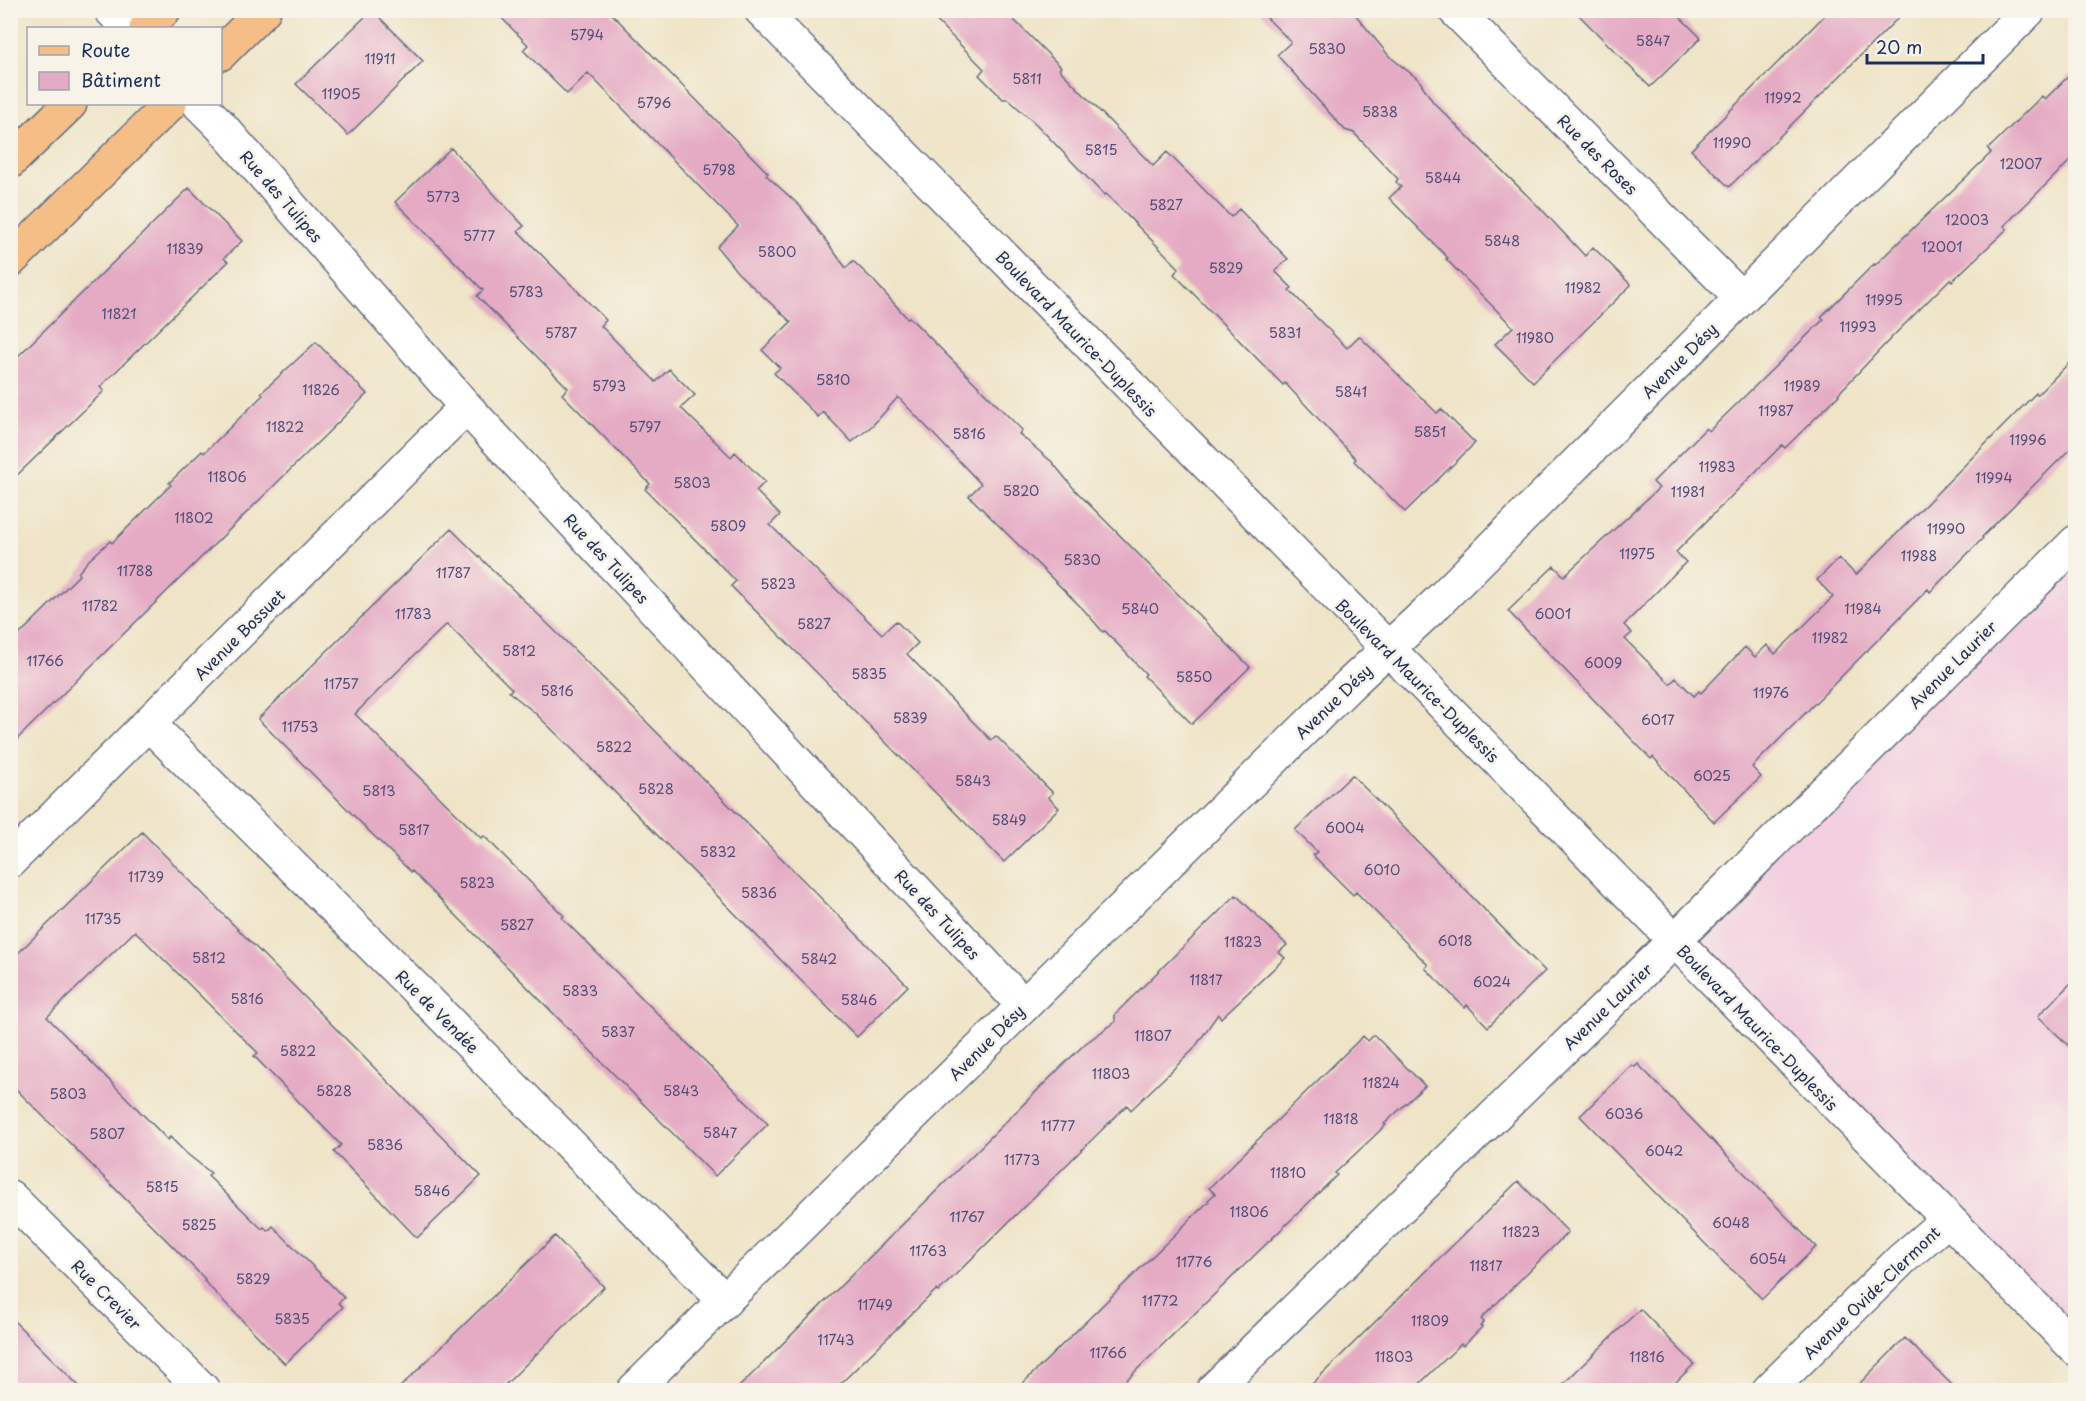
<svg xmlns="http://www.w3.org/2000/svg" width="2086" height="1401" font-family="'Playpen Sans',sans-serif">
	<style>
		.built { fill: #f3cfdf }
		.building { fill: #e5abc4 }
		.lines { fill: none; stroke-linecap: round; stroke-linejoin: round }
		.minor-casing { stroke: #656e83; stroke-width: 36 }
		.major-casing { stroke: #656e83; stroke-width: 36 }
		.minor { stroke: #fff; stroke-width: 33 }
		.major { stroke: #f6be87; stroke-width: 33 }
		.labels { text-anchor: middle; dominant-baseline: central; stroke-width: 5; stroke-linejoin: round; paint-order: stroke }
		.number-label { font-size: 14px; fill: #4e4e78 }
		.street-label { font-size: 16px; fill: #1b2f5e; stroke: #f7f3e8 }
	</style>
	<rect width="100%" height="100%" fill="#f7f3e8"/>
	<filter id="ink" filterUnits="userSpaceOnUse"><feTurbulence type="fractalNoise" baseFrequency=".0167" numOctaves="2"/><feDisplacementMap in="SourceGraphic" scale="12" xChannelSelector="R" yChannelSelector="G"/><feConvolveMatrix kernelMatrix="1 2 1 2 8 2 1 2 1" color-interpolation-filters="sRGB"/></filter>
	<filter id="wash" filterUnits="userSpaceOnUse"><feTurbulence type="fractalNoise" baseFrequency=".008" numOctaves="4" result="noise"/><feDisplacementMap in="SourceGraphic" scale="24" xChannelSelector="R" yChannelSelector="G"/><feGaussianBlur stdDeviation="1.35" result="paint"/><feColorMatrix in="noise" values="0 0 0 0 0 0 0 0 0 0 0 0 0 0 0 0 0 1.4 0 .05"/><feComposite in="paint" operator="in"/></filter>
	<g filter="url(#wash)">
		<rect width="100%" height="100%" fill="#efe4c7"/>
		<path class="built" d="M2075 542V1349L1674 941Z"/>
		<g id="blocks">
			<path class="building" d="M372 10 423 61 348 135 296 84Z
				M494 10H608L768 173 766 175 801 207 846 268 853 261 874 281 907 318 909 317 1022 430 1019 434 1052 462 1075 490 1250 667 1192 724 1144 676 1146 674 1105 631 1103 632 1084 610 969 496 981 484 898 397 873 425 852 442 823 412 818 417 774 373 780 368 762 350 791 322 738 273 717 247 738 226 588 73 567 94 523 50 528 45Z
				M926 10H1004L1061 67 1059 69 1153 166 1167 152 1231 217 1239 209 1288 259 1275 271 1292 288 1289 290 1347 348 1359 336 1437 413 1441 409 1475 443 1405 512 1354 461 1356 459 1285 383 1283 385 1174 274 1179 268 1106 194 1104 195 1037 125 1008 99H1003L979 75 984 69Z
				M1259 10H1349L1355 14 1389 56 1419 80 1433 102 1544 212 1585 256 1593 247 1631 285 1533 382 1495 344 1513 327 1446 259 1448 258 1389 198 1401 187 1396 182 1398 179 1354 133 1345 130 1277 55 1291 42Z
				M1574 10H1673L1701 38 1650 87Z
				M1830 10H1906L1729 187 1691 150Z
				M2076 69V155L2004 226 2007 229 1952 281 1950 279 1893 336 1838 394 1839 395 1785 448 1782 445 1676 552 1686 562 1624 625 1632 633 1625 639 1670 684 1676 678 1694 696 1699 691 1701 693 1745 647 1755 657 1767 645 1775 654 1833 597 1817 580 1839 558 1856 575 2036 393 2037 395 2076 356V443L1982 537 1983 538 1930 592 1928 589 1752 767 1761 777 1714 822 1653 757 1651 759 1508 611 1554 566 1564 576 1659 488 1653 482 1706 428 1709 431 1824 319 1821 317 1874 264 1875 265 1991 153 1988 149 2042 96 2045 99Z
				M451 148 524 226 518 231 606 320 601 326 656 382 669 369 695 395 681 408 731 457 735 452 765 482 756 491 780 515 770 525 882 634 896 621 918 643 907 654 980 729 991 740 996 736 1053 793 1048 797 1059 808 1004 862 731 586 736 581 645 489 650 484 562 394 568 388 477 296 483 290 395 202Z
				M189 188 242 241 224 258 228 262 100 387 104 391 10 482V364Z
				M316 342 367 394 10 746V644L79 575 78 573 89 560 110 541 112 543 171 485 169 483 202 451 204 453 263 395 261 393Z
				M451 529 605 680 908 986 857 1037 573 750 534 712 509 692 512 689 447 624 398 671 355 714 481 838 484 836 564 916 562 918 768 1124 715 1176 412 871 411 872 372 834 258 719Z
				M1352 775 1545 971 1488 1027 1467 1005 1465 1008 1425 968 1428 965 1356 892 1353 895 1313 855 1317 852 1295 830Z
				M142 832 481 1176 417 1238 334 1152 341 1145 254 1056 258 1053 135 931 47 1017 168 1140 170 1137 186 1153 211 1173 208 1176 262 1229 264 1227 268 1231 273 1226 344 1298 338 1303 343 1307 285 1364 204 1281 205 1279 10 1083V961Z
				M1236 895 1287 945 1279 952 1285 958 1221 1018 1218 1014 1193 1050 1131 1110 1127 1105 938 1292 936 1290 834 1390H736L1066 1062 1086 1043 1115 1022V1014Z
				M2076 978V1053L2038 1016Z
				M1374 1035 1425 1086 1384 1124 1386 1125 1335 1173 1337 1175 1295 1216 1116 1390H1016L1209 1201 1208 1200 1215 1194 1209 1188 1311 1087 1363 1036 1368 1041Z
				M1638 1064 1816 1247 1762 1299 1743 1279 1725 1264 1580 1116 1632 1065 1635 1067Z
				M1518 1181 1568 1232 1481 1319 1484 1322 1480 1326 1482 1327 1463 1346 1461 1344 1413 1390H1306Z
				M555 1236 604 1287 500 1390H397Z
				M1640 1309 1694 1364 1668 1390H1557Z
				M10 1317 83 1390H10Z
				M1905 1338 1957 1390H1853Z"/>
		</g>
	</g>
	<g filter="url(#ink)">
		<use href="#blocks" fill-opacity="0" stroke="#656e83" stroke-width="1.5"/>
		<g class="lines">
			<defs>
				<path id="minor" d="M111 10 128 28
					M761 10 2076 1349
					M1455 10 1741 298
					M199 104 220 125 466 407 1023 1005
					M149 724 417 990 725 1301
					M10 861 466 407
					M10 1197 203 1390
					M634 1390 1350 684 1437 603 2029 10
					M1213 1390 1674 941 2076 542
					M1769 1390 1902 1259 1947 1220"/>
				<path id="major" d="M146 28 164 10
					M220 54 264 10
					M10 162 70 104
					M10 261 170 104"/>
			</defs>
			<use href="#minor" class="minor-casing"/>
			<use href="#major" class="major-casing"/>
			<use href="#minor" class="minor"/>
			<use href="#major" class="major"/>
		</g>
	</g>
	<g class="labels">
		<g class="number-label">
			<text x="587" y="34">5794</text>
			<text x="1653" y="40">5847</text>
			<text x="1327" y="48">5830</text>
			<text x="380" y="58">11911</text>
			<text x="1027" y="78">5811</text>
			<text x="341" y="93">11905</text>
			<text x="1783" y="97">11992</text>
			<text x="654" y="102">5796</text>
			<text x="1380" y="111">5838</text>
			<text x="1732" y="142">11990</text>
			<text x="1101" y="149">5815</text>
			<text x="2021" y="163">12007</text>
			<text x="719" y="169">5798</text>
			<text x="1443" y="177">5844</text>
			<text x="443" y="196">5773</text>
			<text x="1166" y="204">5827</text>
			<text x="1967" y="219">12003</text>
			<text x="479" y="235">5777</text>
			<text x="1502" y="240">5848</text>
			<text x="1942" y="246">12001</text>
			<text x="185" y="248">11839</text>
			<text x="777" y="251">5800</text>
			<text x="1226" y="267">5829</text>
			<text x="1583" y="287">11982</text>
			<text x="526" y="291">5783</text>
			<text x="1884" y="299">11995</text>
			<text x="119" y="313">11821</text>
			<text x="1858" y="326">11993</text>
			<text x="561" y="332">5787</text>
			<text x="1285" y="332">5831</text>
			<text x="1535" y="337">11980</text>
			<text x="833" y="379">5810</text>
			<text x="609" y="385">5793</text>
			<text x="1802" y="385">11989</text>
			<text x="321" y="389">11826</text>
			<text x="1351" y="391">5841</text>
			<text x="1776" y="410">11987</text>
			<text x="285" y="426">11822</text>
			<text x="645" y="426">5797</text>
			<text x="1430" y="431">5851</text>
			<text x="969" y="433">5816</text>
			<text x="2028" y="439">11996</text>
			<text x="1717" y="466">11983</text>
			<text x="227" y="476">11806</text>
			<text x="1994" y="477">11994</text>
			<text x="692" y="482">5803</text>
			<text x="1021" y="490">5820</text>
			<text x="1688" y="491">11981</text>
			<text x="194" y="517">11802</text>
			<text x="728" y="525">5809</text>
			<text x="1946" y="528">11990</text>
			<text x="1637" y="553">11975</text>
			<text x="1919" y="555">11988</text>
			<text x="1082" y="559">5830</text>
			<text x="135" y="570">11788</text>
			<text x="453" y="572">11787</text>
			<text x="778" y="583">5823</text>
			<text x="100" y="605">11782</text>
			<text x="1140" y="608">5840</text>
			<text x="1863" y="608">11984</text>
			<text x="413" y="613">11783</text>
			<text x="1553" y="613">6001</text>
			<text x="814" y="623">5827</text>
			<text x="1830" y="637">11982</text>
			<text x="519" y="650">5812</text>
			<text x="45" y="660">11766</text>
			<text x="1603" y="662">6009</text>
			<text x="869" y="673">5835</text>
			<text x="1194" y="676">5850</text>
			<text x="341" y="683">11757</text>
			<text x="557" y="690">5816</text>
			<text x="1771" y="692">11976</text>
			<text x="910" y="717">5839</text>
			<text x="1658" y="719">6017</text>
			<text x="300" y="726">11753</text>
			<text x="614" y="746">5822</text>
			<text x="1712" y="775">6025</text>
			<text x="973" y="780">5843</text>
			<text x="656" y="788">5828</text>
			<text x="379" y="790">5813</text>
			<text x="1009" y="819">5849</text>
			<text x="1345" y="827">6004</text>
			<text x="414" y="829">5817</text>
			<text x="718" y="851">5832</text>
			<text x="1382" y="869">6010</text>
			<text x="146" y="876">11739</text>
			<text x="477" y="882">5823</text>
			<text x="759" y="892">5836</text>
			<text x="103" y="918">11735</text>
			<text x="517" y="924">5827</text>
			<text x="1455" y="940">6018</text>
			<text x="1243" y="941">11823</text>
			<text x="209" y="957">5812</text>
			<text x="819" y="958">5842</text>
			<text x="1206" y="979">11817</text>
			<text x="1492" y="981">6024</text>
			<text x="580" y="990">5833</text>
			<text x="247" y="998">5816</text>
			<text x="859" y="999">5846</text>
			<text x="618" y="1031">5837</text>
			<text x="1153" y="1035">11807</text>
			<text x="298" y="1050">5822</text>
			<text x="1111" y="1073">11803</text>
			<text x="1381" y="1082">11824</text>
			<text x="334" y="1090">5828</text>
			<text x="681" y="1090">5843</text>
			<text x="68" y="1093">5803</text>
			<text x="1624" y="1113">6036</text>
			<text x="1341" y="1118">11818</text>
			<text x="1058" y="1125">11777</text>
			<text x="720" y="1132">5847</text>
			<text x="107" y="1133">5807</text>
			<text x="385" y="1144">5836</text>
			<text x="1664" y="1150">6042</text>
			<text x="1022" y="1159">11773</text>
			<text x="1288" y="1172">11810</text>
			<text x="162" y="1186">5815</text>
			<text x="432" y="1190">5846</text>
			<text x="1249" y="1211">11806</text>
			<text x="967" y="1216">11767</text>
			<text x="1731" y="1222">6048</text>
			<text x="199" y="1224">5825</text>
			<text x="1521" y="1231">11823</text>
			<text x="928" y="1250">11763</text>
			<text x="1768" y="1258">6054</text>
			<text x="1194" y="1261">11776</text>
			<text x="1486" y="1265">11817</text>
			<text x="253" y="1278">5829</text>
			<text x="1160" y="1300">11772</text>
			<text x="875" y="1304">11749</text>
			<text x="292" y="1318">5835</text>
			<text x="1430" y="1320">11809</text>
			<text x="836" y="1339">11743</text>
			<text x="1108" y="1352">11766</text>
			<text x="1394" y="1356">11803</text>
			<text x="1647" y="1356">11816</text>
		</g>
		<g class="street-label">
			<text transform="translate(1598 154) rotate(45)">Rue des Roses</text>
			<text transform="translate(282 196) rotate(49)">Rue des Tulipes</text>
			<text transform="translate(1077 333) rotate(46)">Boulevard Maurice-Duplessis</text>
			<text transform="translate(1679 360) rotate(-45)">Avenue Désy</text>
			<text transform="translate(607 558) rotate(47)">Rue des Tulipes</text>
			<text transform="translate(239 634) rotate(-45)">Avenue Bossuet</text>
			<text transform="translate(1952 664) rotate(-45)">Avenue Laurier</text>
			<text transform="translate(1418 680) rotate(45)">Boulevard Maurice-Duplessis</text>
			<text transform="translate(1333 701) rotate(-44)">Avenue Désy</text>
			<text transform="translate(938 914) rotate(47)">Rue des Tulipes</text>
			<text transform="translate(1607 1006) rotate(-44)">Avenue Laurier</text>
			<text transform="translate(438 1011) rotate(45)">Rue de Vendée</text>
			<text transform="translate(1758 1027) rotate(46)">Boulevard Maurice-Duplessis</text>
			<text transform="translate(986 1042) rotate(-45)">Avenue Désy</text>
			<text transform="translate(1871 1292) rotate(-44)">Avenue Ovide-Clermont</text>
			<text transform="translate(107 1294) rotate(45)">Rue Crevier</text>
		</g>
	</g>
	<rect width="2086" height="1401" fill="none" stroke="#f7f3e8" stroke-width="36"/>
	<rect x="27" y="27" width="195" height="78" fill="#f7f3e8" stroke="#9fa5b1" stroke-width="1.5"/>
	<rect x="39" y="46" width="30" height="9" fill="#f6be87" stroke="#9fa5b1" stroke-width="1.5"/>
	<text x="81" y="57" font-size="18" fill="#1b2f5e">Route</text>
	<rect x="39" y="72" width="30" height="18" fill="#e5abc4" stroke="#9fa5b1" stroke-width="1.5"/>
	<text x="81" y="87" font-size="18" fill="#1b2f5e">Bâtiment</text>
	<path d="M1867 54v9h116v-9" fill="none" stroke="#1b2f5e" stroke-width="3"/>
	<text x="1876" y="54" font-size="18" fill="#1b2f5e" stroke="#f7f3e8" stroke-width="4.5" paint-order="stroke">20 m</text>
</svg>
